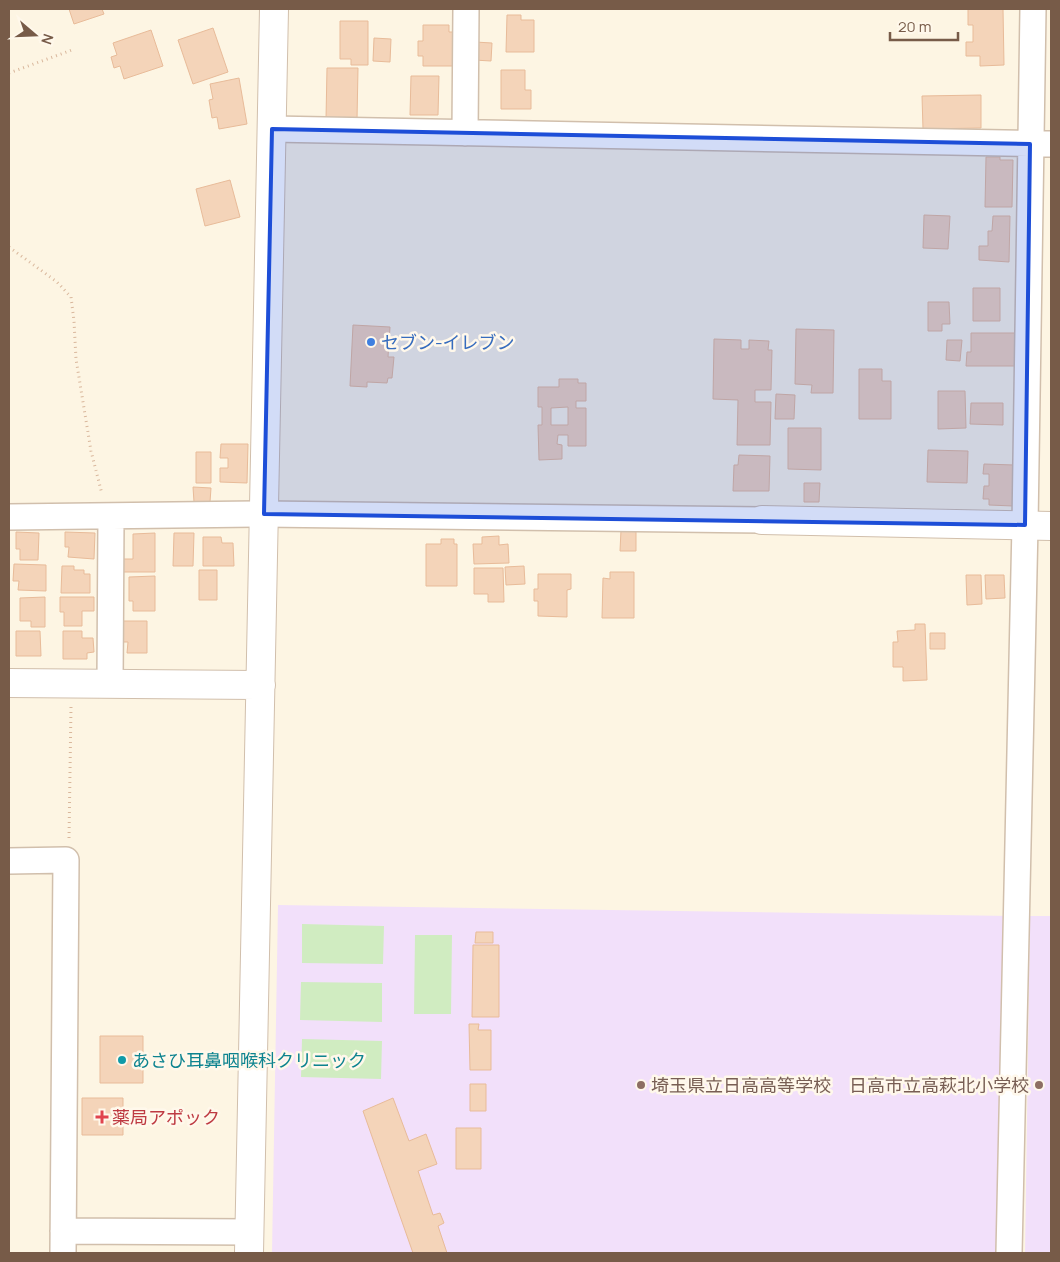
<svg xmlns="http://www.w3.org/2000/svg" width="1060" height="1262" font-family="Manrope,'Noto Sans JP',sans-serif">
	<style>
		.education { fill: #f2e0fa }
		.green { fill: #d0ecc1 }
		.building { fill: #f4d4b9; stroke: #e8bb99; fill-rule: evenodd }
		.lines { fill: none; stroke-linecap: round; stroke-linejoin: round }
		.minor-casing { stroke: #d1bfac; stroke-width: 28 }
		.tertiary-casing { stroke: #d1bfac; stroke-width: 30 }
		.path { stroke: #d9b79c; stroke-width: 3; stroke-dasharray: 1 4; stroke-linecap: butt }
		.minor { stroke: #fff; stroke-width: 25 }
		.tertiary { stroke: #fff; stroke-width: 28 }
		.marked { fill: #1d4ed8; fill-opacity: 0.2; stroke: #1d4ed8; stroke-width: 4; stroke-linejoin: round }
		.shop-dot { fill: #3f7fe0; stroke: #fff8eb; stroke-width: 2 }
		.culture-dot { fill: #0f9aa8; stroke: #fff8eb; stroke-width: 2 }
		.education-dot { fill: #8d6e63; stroke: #fff8eb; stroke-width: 2 }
		.health-dot { fill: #e0444e; stroke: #fff8eb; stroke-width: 2 }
		.labels { text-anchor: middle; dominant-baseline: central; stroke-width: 5; stroke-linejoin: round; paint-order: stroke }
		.shop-label { font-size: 18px; fill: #366cbe; stroke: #fff8eb; text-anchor: start }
		.culture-label { font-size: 18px; fill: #0d838f; stroke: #fff8eb; text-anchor: start }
		.education-label { font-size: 18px; fill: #785e54; stroke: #fff8eb; text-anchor: start }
		.health-label { font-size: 18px; fill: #be3a42; stroke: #fff8eb; text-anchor: start }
	</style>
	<rect width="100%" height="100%" fill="#fdf5e3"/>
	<path class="education" d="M278 905 1012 916 1003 1253H272Z
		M1030 916H1051V1253H1025Z"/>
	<path class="green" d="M302 924 384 926 383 964 302 963Z
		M415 935H452L451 1014H414Z
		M301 982 382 983V1022L300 1020Z
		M302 1039 382 1041 381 1079 301 1077Z"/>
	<path class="building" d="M69 9H102L104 14 74 24Z
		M968 9H1003L1004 65 980 66V56H966V42H973V25H968Z
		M507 15H521V20H534V52H506Z
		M340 21H368V65H351V59H340Z
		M423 25H449V32H455L454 66H423V56H418V41H423Z
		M213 28 228 72 193 84 178 40Z
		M151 30 163 66 124 79 120 66 114 68 111 57 117 55 113 43Z
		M374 38 391 39 390 62 373 61Z
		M475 42 492 43 491 61 474 60Z
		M327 68H358L357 120 326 119Z
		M501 70H525V90H531V109H501Z
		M411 76H439L438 115H410Z
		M239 78 247 124 219 129 217 117 212 118 209 100 213 99 210 84Z
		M981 95V128L923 129 922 96Z
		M986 157H1000V160H1013L1012 207H985Z
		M230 180 240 217 205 226 196 189Z
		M924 215 950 216 948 249 923 248Z
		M993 216H1010L1009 262 979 260V246H988V231H992Z
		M973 288H1000V321H973Z
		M928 302H949L950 324H942V331H928Z
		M353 325 390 327 388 357H394L392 378H388L387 383 367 382V387L350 386Z
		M796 329 834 330 833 393H811L812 385 795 384Z
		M971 333H1019L1018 366H966L967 352H971Z
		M714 339 741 340V349H749V340L769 341 768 350H772L771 390H755V402H771L770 445H737L738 400 713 399Z
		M947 340H962L960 361 946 360Z
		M859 369H882V381H891V419H859Z
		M559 379H578V383H586V401H576V408H586V446H568V435H558L557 444 562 445V459L539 460 538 425H542V407H538V387H559ZM568 407V425H551V408Z
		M938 391H965L966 428 938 429Z
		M776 394 795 395 794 419H775Z
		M971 403H1003V425L970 424Z
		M788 428H821V470L788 469Z
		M221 444H248L247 483 220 482V468H228V458H220Z
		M928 450 968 451 967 483 927 482Z
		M196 452H211V483H196Z
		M739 455 770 456 769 491H733L734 465H738Z
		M984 464 1014 465 1013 506 989 505V499H983L984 486H989V474H983Z
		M804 483H820L819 502H804Z
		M193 487 211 488 210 502H194Z
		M621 530H636V551H620Z
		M16 532 39 533 38 560H20V549H16Z
		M65 532 95 533 94 559 68 557 69 547H65Z
		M155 533V572H119V559H133V534Z
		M174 533H194L193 566H173Z
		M499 536V545L508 544 509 563 474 564 473 544H482V537Z
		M203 537H221L222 543H233L234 566H203Z
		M441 539H454V544H457V586H426V544H441Z
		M14 564 46 565V591L18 590 19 581H13Z
		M62 566H74V570H84V574H90V593H61Z
		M524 566 525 584 506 585 505 567Z
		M474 568H503L504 602H488V594H474Z
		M199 570H217V600H199Z
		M610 572H634V618H602L603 578 610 579Z
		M538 574H571V589L567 590V617L538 616V601H534V589H538Z
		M966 575H981L982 604 967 605Z
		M985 575H1004L1005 598 986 599Z
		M155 576V611H133V601H129V577Z
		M45 597V627H31V621H20V598Z
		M60 597H94V611H82V626H64V612H60Z
		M120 621H147V653H127L128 642H120Z
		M915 624H925L927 680 903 681V667H893V642H898L897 631 915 630Z
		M16 631H40L41 656H16Z
		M63 631H82V638H93L94 652 87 653V659H63Z
		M930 633H945V649H930Z
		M476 932H493V943H475Z
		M473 945H499V1017H472Z
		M469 1024H479L478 1030H491V1070H470Z
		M100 1036H143V1083H100Z
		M470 1084H486V1111H470Z
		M82 1098H123V1135H82Z
		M393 1098 409 1141 426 1134 437 1164 418 1171 433 1215 440 1213 444 1223 438 1226 447 1253H413L363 1111Z
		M456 1128H481V1169H456Z"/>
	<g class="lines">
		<defs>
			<path id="minor" d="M272 129 1051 144
				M465 133 466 9
				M9 517 264 514 762 520
				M110 683 111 517
				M9 861 66 860 63 1253
				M63 1231 250 1232
				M1009 1253 1025 525 1033 9"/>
			<path id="tertiary" d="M762 520 1051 526
				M9 683 261 685
				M249 1253 274 9"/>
		</defs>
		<use href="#minor" class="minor-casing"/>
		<use href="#tertiary" class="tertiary-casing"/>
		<path class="path" d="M9 73 72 50
			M9 247 57 282 71 297 74 321 76 359 91 451 102 494
			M69 838 71 706"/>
		<use href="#minor" class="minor"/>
		<use href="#tertiary" class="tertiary"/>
	</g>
	<path class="marked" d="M272 129 1030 144 1025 525 264 514Z"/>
	<circle class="shop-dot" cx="371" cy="342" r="5"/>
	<circle class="culture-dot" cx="122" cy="1060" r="5"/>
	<g class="education-dot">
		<circle cx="641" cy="1085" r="5"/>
		<circle cx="1039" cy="1085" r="5"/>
	</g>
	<path class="health-dot" d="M99.5 1109.5h5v5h5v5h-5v5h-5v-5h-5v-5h5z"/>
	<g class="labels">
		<g class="shop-label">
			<text x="381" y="342">セブン-イレブン</text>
		</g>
		<g class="culture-label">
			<text x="132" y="1060">あさひ耳鼻咽喉科クリニック</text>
		</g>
		<g class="education-label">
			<text x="651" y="1085">埼玉県立日高高等学校</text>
			<text x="1029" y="1085" text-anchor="end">日高市立高萩北小学校</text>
		</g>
		<g class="health-label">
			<text x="112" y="1117">薬局アポック</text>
		</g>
	</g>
	<rect width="1060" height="1262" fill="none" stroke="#775b48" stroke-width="20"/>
	<g transform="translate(35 35) rotate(109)" stroke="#fff8eb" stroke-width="4" paint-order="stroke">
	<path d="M0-4L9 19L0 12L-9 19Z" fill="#775b48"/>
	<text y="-8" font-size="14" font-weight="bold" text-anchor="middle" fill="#775b48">N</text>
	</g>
	<path d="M890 32v8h68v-8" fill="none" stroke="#775b48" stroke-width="2.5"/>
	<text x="898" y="32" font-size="15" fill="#775b48" stroke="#fff8eb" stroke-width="4" paint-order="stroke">20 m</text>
</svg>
